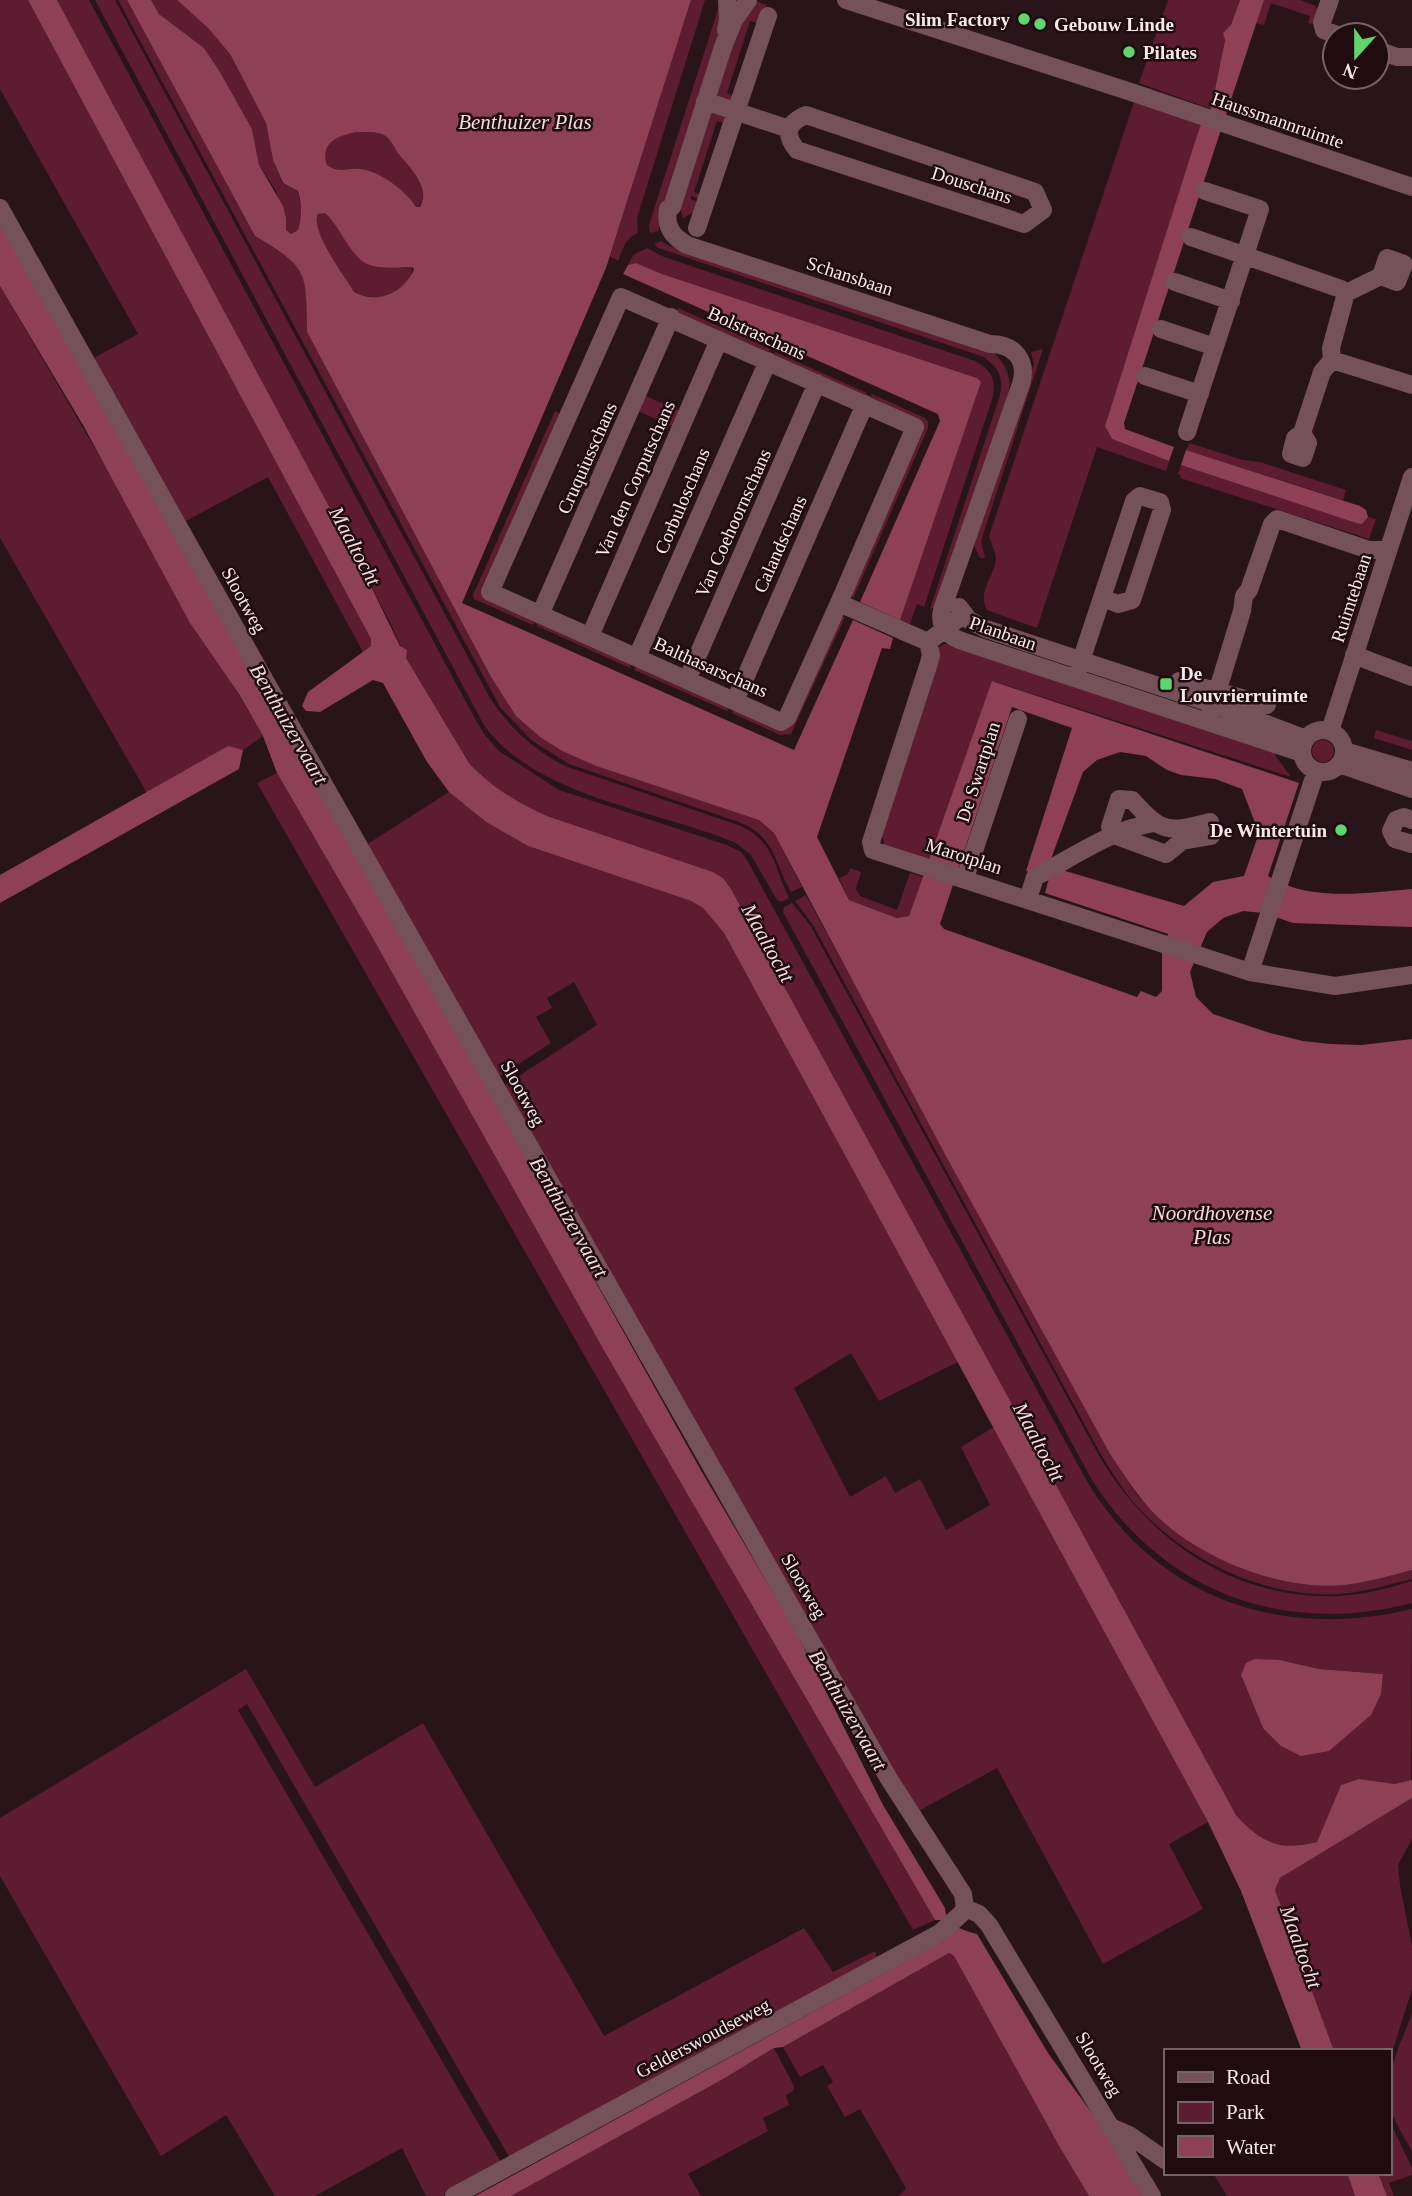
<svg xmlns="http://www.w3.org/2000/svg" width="1412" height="2196" font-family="'Times New Roman',serif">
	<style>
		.green { fill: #5d1c31; fill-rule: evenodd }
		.water { fill: #8d4056; fill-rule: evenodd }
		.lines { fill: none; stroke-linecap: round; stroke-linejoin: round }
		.minor { stroke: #75525a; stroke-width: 18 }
		.poi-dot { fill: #5fd56b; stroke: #1f0b10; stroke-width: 2.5 }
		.labels { text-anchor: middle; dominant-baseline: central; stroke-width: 5; stroke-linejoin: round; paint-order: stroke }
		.poi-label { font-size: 19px; font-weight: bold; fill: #f9e8ec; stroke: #1f0b10; text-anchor: start }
		.street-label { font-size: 19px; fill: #f9e8ec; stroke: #1f0b10 }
		.water-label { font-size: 21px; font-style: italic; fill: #f4dce1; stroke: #1f0b10 }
	</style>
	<rect width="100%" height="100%" fill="#291419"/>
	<path class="green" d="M0 0H28L371 639V646L363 652 268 477 186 521 94 358 138 334 0 89Z
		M57 0H89L473 715 484 734 499 751 559 790 727 845 741 852 747 860 1088 1483C1160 1600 1281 1640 1412 1609L1411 1781 1396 1784 1359 1779 1341 1785 1317 1842C1278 1850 1262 1844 1236 1815L731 889 723 878 713 872 547 816C518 803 491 787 469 763L406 658 390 622ZM1280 1660 1319 1669 1383 1674 1381 1694 1263 1728 1241 1675Z
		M95 0H115L490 698C509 727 534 750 565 766L738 825C776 841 773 867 789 898L781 902 777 900 751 855 736 843C655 809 541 799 485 727Z
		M118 0H127L255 236C310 269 306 270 307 332L491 677 516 715 540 737 562 751 596 766 759 820 774 833 802 887 791 892C774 862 775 836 739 822L569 764 531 740 500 707Z
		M151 0H177L208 28 230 54 266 123 273 160 282 183 298 191 302 214 298 230 291 234 286 230V218L276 191 259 165 252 129 220 72 204 48 159 14Z
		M691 0H705L637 218 638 233C625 238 623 249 618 261L610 256Z
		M721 0 724 19 658 231 650 233 649 225Z
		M1168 0H1240L1231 25 1223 33 1225 39 1211 109 1139 83Z
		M1264 0H1300L1316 6V8L1321 10 1318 20 1312 24 1308 23 1310 16 1271 3 1264 25 1256 23Z
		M756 1 767 5 763 16 757 23 750 21 727 93 733 96 731 102 714 96 736 27Z
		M1135 99 1202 121 1105 426 1112 439 1169 461 1166 471 1097 447 1037 628 987 610C977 590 994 578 996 559 996 553 991 543 989 536Z
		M709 111 726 116 725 123 717 121 695 189 694 192 701 195 699 199 691 196V199L698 202 696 211 683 218 680 209Z
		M356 132C365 132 376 131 384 135 390 139 394 147 398 153 409 167 431 187 419 207L416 208C403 197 380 175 365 170 351 166 340 174 327 165 320 143 337 136 356 132Z
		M324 212C345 230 350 259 378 267 388 269 402 267 412 267 413 294 374 304 354 292 344 276 310 231 318 214Z
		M661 241 669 246 992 351C1007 365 1012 377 1008 397L941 606 930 609 1000 395C1004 377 998 368 984 357L658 248 654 244Z
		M647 248 664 257 975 361C991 370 996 378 993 396L924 607 917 604 910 624 900 620 977 378 662 274 636 263 628 265 633 255Z
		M0 286 263 736 243 750 228 747 147 793 0 538Z
		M678 308 770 349 768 355 676 313Z
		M1043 349 981 541 985 558H980L974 546 1034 364 1031 352Z
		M775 352 867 393 865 398 773 357Z
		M872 394 925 418 928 421V428L853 599 851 593 918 432 870 400Z
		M643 395 681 411 674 427 636 410Z
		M555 411 562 414 485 588 535 620 533 625 474 599 473 595Z
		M1189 443 1243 460 1260 462 1346 490 1343 500 1186 450Z
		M1181 465 1356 523H1362L1368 517 1376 519 1369 539 1180 478 1181 475 1178 474Z
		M842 617H845L791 734 780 735 732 713 734 707 780 726Z
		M539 621 632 662 630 668 537 626Z
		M944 644H953L1276 749 1275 755 1291 777 993 681 929 859 884 844 881 831 936 654 939 647Z
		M637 665 729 706 727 711 634 670Z
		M1376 730 1412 741V750L1374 738Z
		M1312 751a11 11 0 1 1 22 0a11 11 0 1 1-22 0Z
		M277 773 371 935 606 1354 935 1920 913 1930 257 783Z
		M449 792 486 822 528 846 691 901 703 908 724 933 958 1362 879 1401 851 1353 794 1388 850 1497 886 1476 895 1493 920 1479 946 1530 990 1505 961 1447 994 1427 1208 1822 1169 1844 1203 1909 1103 1964 997 1768 915 1813 503 1090 507 1084 597 1025 574 982 547 998 552 1008 536 1017 551 1043 500 1076H495L366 845Z
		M850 868 861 872 856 889 860 896 897 910 910 873 923 877 909 916 897 918 849 900 839 878 848 874Z
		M806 895 1110 1454 1137 1495 1162 1521 1320 1585C1352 1585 1381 1578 1412 1570V1579C1388 1585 1364 1592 1339 1594 1263 1598 1185 1560 1135 1504 1121 1488 1110 1469 1099 1451L813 925 795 901Z
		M792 903 810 925 1098 1454C1149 1541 1234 1600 1339 1596 1363 1595 1389 1588 1412 1581V1603C1284 1636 1164 1593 1092 1480L783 912 784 907Z
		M246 1669 315 1787 423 1723 604 2036 804 1928 833 1972 875 1951 878 1960 511 2160 247 1704 238 1710 502 2164 443 2196H426L402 2148 315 2196H275L226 2115 161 2156 0 1876V1818Z
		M1412 1798V1839L1398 1865 1400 1885 1412 1946V1989L1389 2062V2051H1334L1275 1890 1280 1878Z
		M949 1953 954 1956 1059 2146 1089 2196H899L906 2188 860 2109 845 2117 827 2086 833 2082 823 2065 800 2077 783 2047Z
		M1412 2013V2152C1405 2138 1395 2123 1390 2108 1381 2080 1403 2039 1412 2013Z
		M774 2048 794 2086 793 2091 786 2095 789 2105 763 2118 768 2131 688 2174 701 2196H511L725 2078Z
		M1389 2120 1412 2168V2175L1389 2183 1394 2196H1387L1378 2173H1389Z
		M1213 2173H1347L1355 2196H1227Z"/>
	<path class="water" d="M28 0H57L362 568 400 646 407 650 406 658 469 763C491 787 518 803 547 816L713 872 723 878 731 889 1236 1815C1261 1843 1280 1851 1317 1842L1341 1785 1359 1779 1395 1784 1412 1780V1798L1280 1878 1275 1890 1334 2051H1302L1241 1891 1208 1822 724 933 703 908 691 901 528 846 486 822 449 792 427 762 383 683 373 680 320 712 306 711 302 706 308 692 371 646V639Z
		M127 0H151L159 14 204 48 220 72 252 129 259 165 283 206 286 218V230L291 234 298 230C302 215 302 206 298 191L283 183 273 160 266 123 230 54 208 28 177 0H691L606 268 462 603 794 750 853 620 893 638 890 649 882 648 817 837 849 900 897 918 909 916 992 681 1299 783 1268 876C1309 902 1366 893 1412 889V927L1293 923 1263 913 1243 911 1223 918 1207 932 1190 972 1196 997 1213 1014 1270 1033 1303 1041 1330 1044 1362 1045 1412 1039V1570C1390 1576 1367 1582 1344 1585 1283 1591 1207 1561 1162 1521 1141 1502 1126 1478 1110 1454L946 1156 774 833 759 820 596 766 562 751 540 737 516 716 491 677 307 332C306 272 309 268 255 236ZM356 132C365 132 376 131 384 135 390 138 394 147 398 153 409 167 431 187 420 207H416C406 191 380 171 360 169 347 168 338 173 327 165 320 143 337 136 356 132ZM325 213C340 226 350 256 367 264 380 270 398 267 412 267L414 269C404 293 377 305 354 292 344 275 310 231 318 214ZM1012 707 1072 728 1026 871 1049 878 1045 893 1168 934 1162 952V991L1156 997 1141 991 1137 997 944 929 940 924ZM1120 752 1146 756 1167 770 1181 775 1215 779 1242 789 1259 833 1244 876 1213 882 1184 906 1062 870 1051 859 1083 772 1097 760Z
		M1240 0H1264L1124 423 1125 429 1174 447 1169 461 1112 439 1105 426 1194 145 1202 121 1211 109 1225 40 1223 33 1231 25Z
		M0 217 703 1474 794 1628 883 1805 945 1908C946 1926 962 1930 977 1934L1048 2053 1121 2153 1145 2196H1089L1059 2146 954 1956 949 1953 783 2047 774 2048 725 2078 511 2196H475L947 1939 952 1930 941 1920H935L606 1354 371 935 277 773 263 736 239 694 190 623 83 425 0 286Z
		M636 263 662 274 977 378 981 382 900 620 860 602 940 421 938 414 623 274 628 265Z
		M1186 450 1360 506 1366 510 1368 517 1362 524 1356 523 1181 465Z
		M228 746 243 750 239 769 0 903V875Z
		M1255 1659 1280 1660 1319 1669 1383 1674 1381 1694 1371 1715 1329 1751 1301 1756 1281 1746 1263 1728 1241 1675 1246 1663Z
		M1347 2173H1378L1387 2196H1355Z"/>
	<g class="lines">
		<path class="minor" d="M748 0 734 20 723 47 672 207 668 209C665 227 672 236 687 245L990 344C1015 344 1028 361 1021 384L942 610C938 628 949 637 965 642L1302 753
			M846 0 1131 92 1412 187
			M1330 0 1322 22 1324 30 1337 35
			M726 30 728 19 727 0
			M1377 50 1397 57H1412
			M705 101 789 129
			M806 115 1035 192 1043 210 1024 224 797 150C783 133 788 123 806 115Z
			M0 208 277 702 889 1779 963 1894 965 1908
			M697 228 768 16
			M1191 237 1341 289 1346 293
			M1175 282 1231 301
			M1346 293 1381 276 1387 258 1404 264 1397 282 1381 276
			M1161 329 1215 347
			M1332 360 1412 385
			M1145 376 1200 394
			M1187 432 1260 209 1205 191
			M1302 433 1295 438 1291 454 1303 458 1308 443 1302 433 1322 372 1332 360 1331 348 1346 293
			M839 603 787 718 781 722 490 592 621 297 915 427 839 603 928 642 963 615
			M959 607 969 620 986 629 1213 704 1306 739
			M540 615 671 317
			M590 636 719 340
			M928 642 931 655 929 663 871 842 873 850 1250 972 1335 986 1412 975
			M1354 655 1412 677
			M637 657 768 361
			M1078 670 1134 501 1140 496 1160 502 1162 510 1132 600 1118 604 1103 598
			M687 680 817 383
			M1179 681 1267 705
			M735 701 865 404
			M1210 715 1242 611 1244 596 1249 590 1272 524 1277 519 1369 550H1388
			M1302 751a21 21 0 1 1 42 0a21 21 0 1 1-42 0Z
			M1330 731 1412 477
			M1344 751 1412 771
			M1339 764 1412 789
			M1119 799 1132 800C1162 833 1167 833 1210 822L1211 836 1182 841 1166 854 1114 835 1110 827Z
			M1412 820 1404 817 1396 820 1391 831 1395 839 1412 844
			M965 878 1018 719
			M1028 899 1035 877C1072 858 1110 830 1153 823
			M1250 972 1316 771
			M965 1908 979 1914 989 1925 1152 2196
			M1113 2128 1129 2135 1165 2160
			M454 2196 940 1933 961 1914 965 1908"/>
	</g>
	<g class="poi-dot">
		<circle cx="1024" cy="19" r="7"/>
		<circle cx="1040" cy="24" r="7"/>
		<circle cx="1129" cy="52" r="7"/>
		<rect x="1159" y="677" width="14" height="14" rx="3.5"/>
		<circle cx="1341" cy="830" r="7"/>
	</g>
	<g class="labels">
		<g class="poi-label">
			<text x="1010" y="19" text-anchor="end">Slim Factory</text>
			<text x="1054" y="24">Gebouw Linde</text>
			<text x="1143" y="52">Pilates</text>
			<text x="1180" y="673">De<tspan x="1180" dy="22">Louvrierruimte</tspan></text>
			<text x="1327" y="830" text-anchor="end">De Wintertuin</text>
		</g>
		<g class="street-label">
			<text transform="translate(1278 120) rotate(19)">Haussmannruimte</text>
			<text transform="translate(972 185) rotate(18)">Douschans</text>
			<text transform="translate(850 276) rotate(18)">Schansbaan</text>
			<text transform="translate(757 333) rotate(24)">Bolstraschans</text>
			<text transform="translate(587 458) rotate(-66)">Cruquiusschans</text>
			<text transform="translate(635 479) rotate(-66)">Van den Corputschans</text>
			<text transform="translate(682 501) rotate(-67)">Corbuloschans</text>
			<text transform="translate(733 523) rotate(-66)">Van Coehoornschans</text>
			<text transform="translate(780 544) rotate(-66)">Calandschans</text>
			<text transform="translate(1351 598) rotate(-72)">Ruimtebaan</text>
			<text transform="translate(244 600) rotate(61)">Slootweg</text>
			<text transform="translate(1003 633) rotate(19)">Planbaan</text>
			<text transform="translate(711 667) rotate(24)">Balthasarschans</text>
			<text transform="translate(978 772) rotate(-72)">De Swartplan</text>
			<text transform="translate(964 856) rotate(18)">Marotplan</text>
			<text transform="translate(523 1093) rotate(61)">Slootweg</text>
			<text transform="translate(804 1586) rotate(60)">Slootweg</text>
			<text transform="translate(703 2038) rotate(-28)">Gelderswoudseweg</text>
			<text transform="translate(1099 2064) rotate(59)">Slootweg</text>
		</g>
		<g class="water-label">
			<text x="525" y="122">Benthuizer Plas</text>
			<text transform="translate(355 546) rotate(62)">Maaltocht</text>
			<text transform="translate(289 724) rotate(60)">Benthuizervaart</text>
			<text transform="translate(768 943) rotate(61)">Maaltocht</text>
			<text x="1212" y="1213">Noordhovense<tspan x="1212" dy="24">Plas</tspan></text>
			<text transform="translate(569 1217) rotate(60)">Benthuizervaart</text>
			<text transform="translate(1039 1442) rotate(62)">Maaltocht</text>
			<text transform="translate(848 1710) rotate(60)">Benthuizervaart</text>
			<text transform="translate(1301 1947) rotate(70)">Maaltocht</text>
		</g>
	</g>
	<rect x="1164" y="2049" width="228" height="126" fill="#1f0b10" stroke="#766368" stroke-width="2"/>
	<rect x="1178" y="2072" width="35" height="10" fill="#75525a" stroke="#766368" stroke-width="2"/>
	<text x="1226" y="2084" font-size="21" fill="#f9e8ec">Road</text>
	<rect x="1178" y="2102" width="35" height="21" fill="#5d1c31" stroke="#766368" stroke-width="2"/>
	<text x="1226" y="2119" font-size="21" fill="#f9e8ec">Park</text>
	<rect x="1178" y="2136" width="35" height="21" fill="#8d4056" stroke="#766368" stroke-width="2"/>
	<text x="1226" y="2154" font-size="21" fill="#f9e8ec">Water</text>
	<g transform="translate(1356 56) rotate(201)"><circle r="33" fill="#1f0b10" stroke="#766368" stroke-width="2"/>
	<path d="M0-5L12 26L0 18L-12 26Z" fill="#5fd56b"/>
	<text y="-10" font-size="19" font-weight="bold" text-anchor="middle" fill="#f9e8ec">N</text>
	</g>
</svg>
